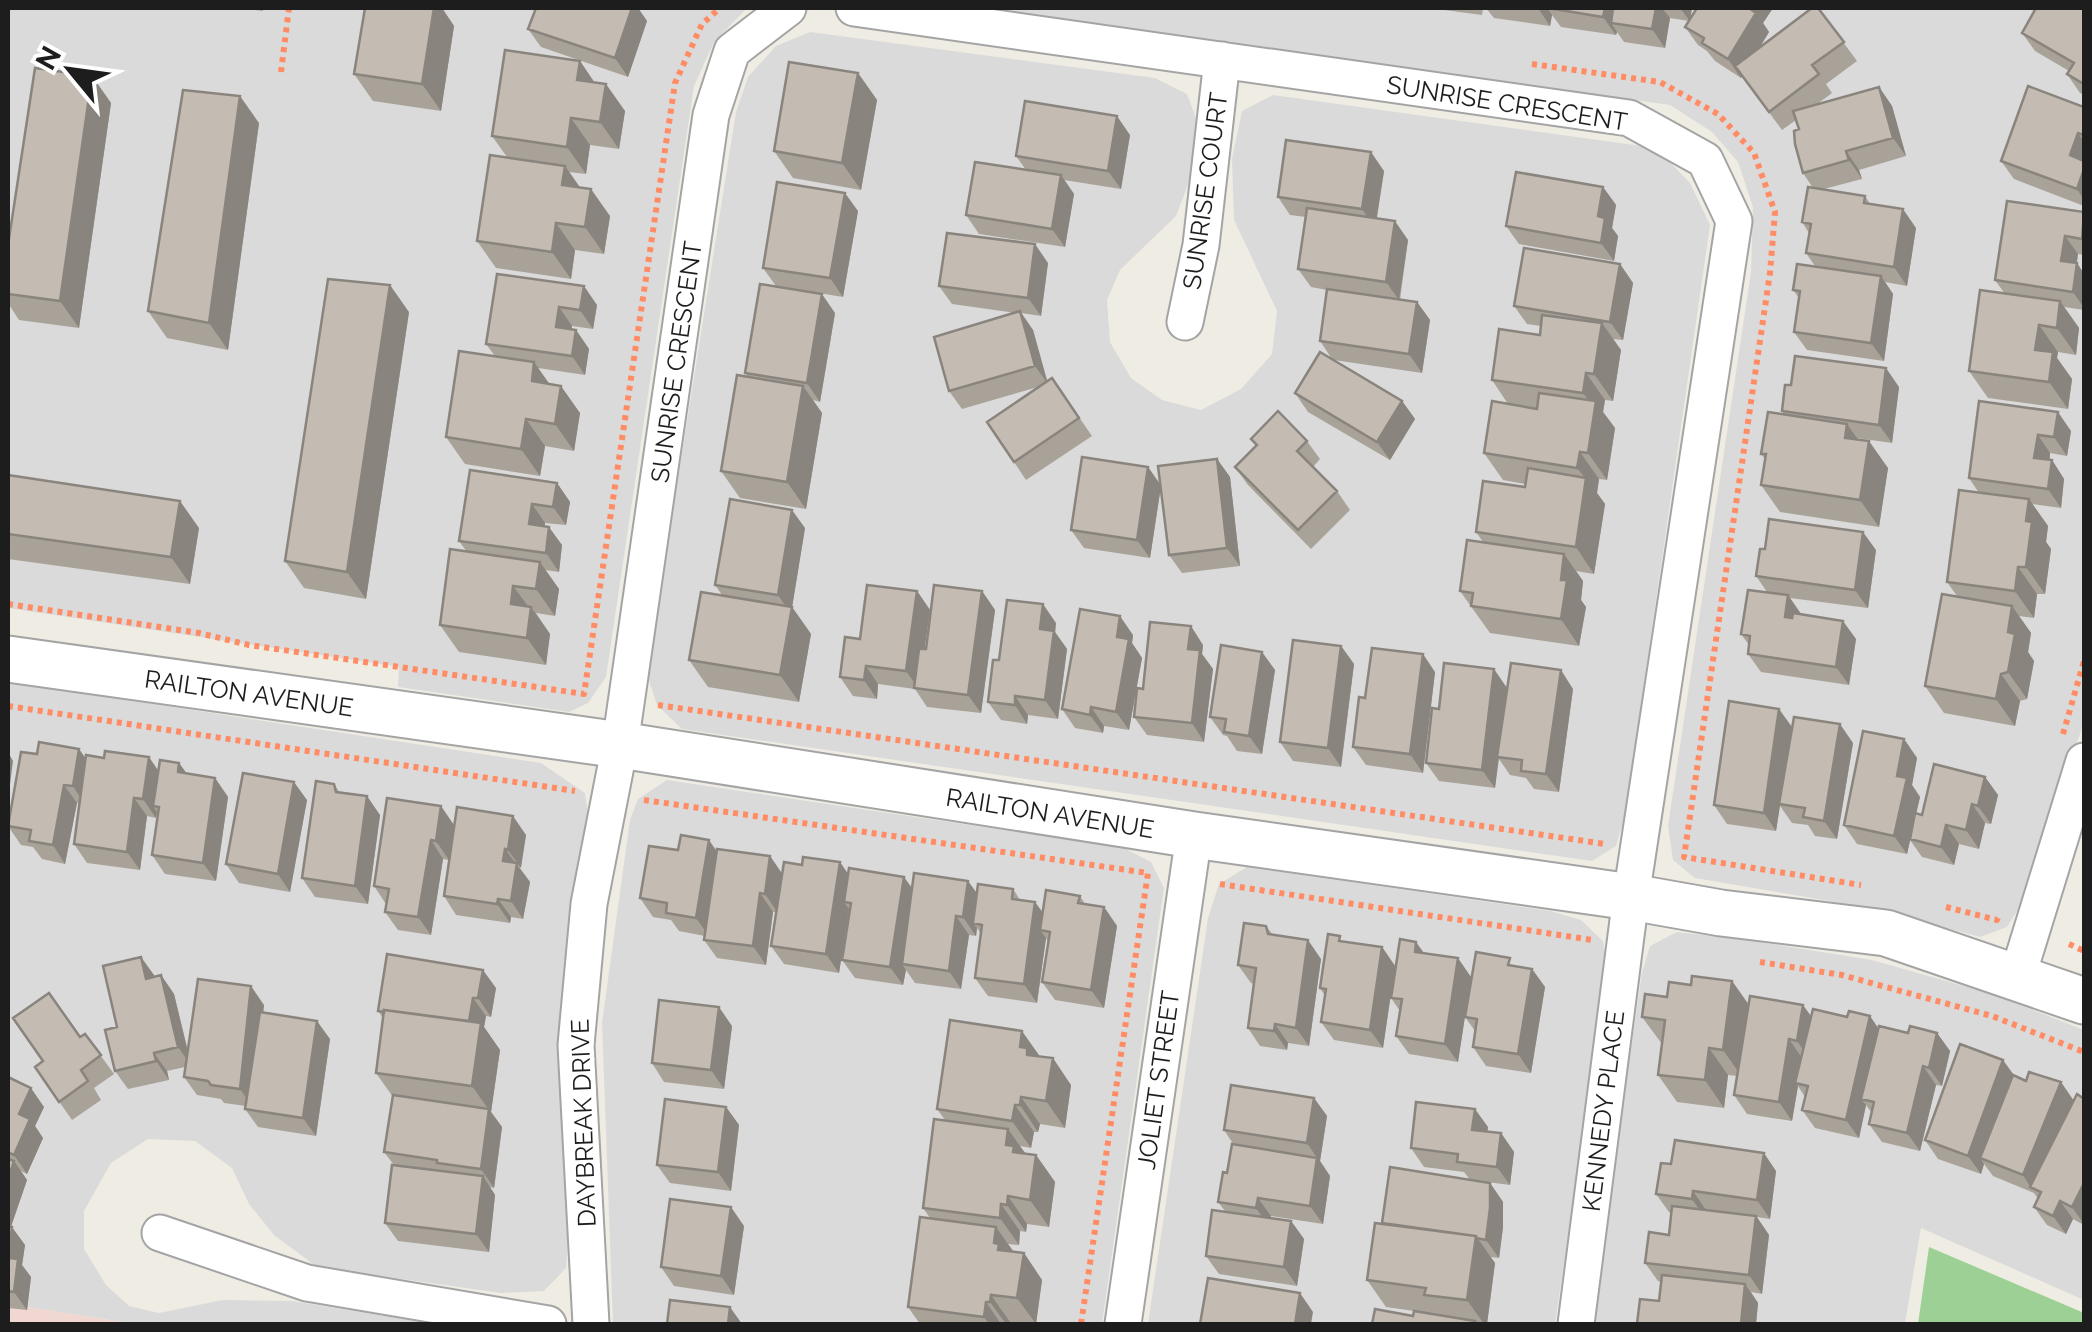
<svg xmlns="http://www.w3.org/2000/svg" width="2092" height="1332" font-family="Raleway,sans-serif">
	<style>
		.residential { fill: #dbdada }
		.commercial { fill: #f1d7d1 }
		.forest { fill: #9dd095 }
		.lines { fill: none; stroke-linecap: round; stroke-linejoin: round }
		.minor-casing { stroke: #a4a4a4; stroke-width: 39 }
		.tertiary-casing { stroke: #a4a4a4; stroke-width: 49 }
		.path { stroke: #ff8c64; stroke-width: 6; stroke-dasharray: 5 5; stroke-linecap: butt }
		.minor { stroke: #fff; stroke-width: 35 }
		.tertiary { stroke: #fff; stroke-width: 45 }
		.wall { fill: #a9a299 }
		.shaded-wall { fill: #89847d }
		.building { fill: #c4bcb2; stroke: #89847d; stroke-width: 2.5 }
		.labels { text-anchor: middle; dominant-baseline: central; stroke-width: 9; stroke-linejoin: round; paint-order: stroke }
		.street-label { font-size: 25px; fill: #1d1d1d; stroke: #fff }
	</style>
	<rect width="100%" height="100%" fill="#efede3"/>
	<path class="residential" d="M8 8H747L714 42 694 86 606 677 588 703 569 712 398 687 399 667 8 608Z
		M967 8H2084V722L2024 900 2007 927 1980 937 1881 910 1695 878 1673 860 1668 826 1751 272 1753 207 1738 162 1712 132 1670 105Z
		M810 32 1155 78 1187 94 1198 124 1192 174 1176 216 1120 270 1107 300 1110 342 1131 378 1162 400 1201 410 1241 389 1272 354 1277 311 1234 220 1232 159 1242 111 1273 95 1656 148 1690 183 1710 225 1625 816 1616 846 1592 861 682 729 657 705 647 674 736 112 748 77 776 46Z
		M8 682 541 763 585 793 589 823 562 1011V1110L569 1224 566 1268 544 1291 501 1293 317 1267 274 1235 249 1204 232 1168 195 1141 148 1139 111 1163 84 1211V1249L106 1285 129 1306 159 1313 223 1300 292 1301 436 1324H135L8 1304Z
		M667 780 1124 848 1151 862 1164 888 1102 1324H613L602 1023 630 820 638 799Z
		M1247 867 1550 911 1581 920 1603 941 1607 972 1555 1324H1148L1208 918 1219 884Z
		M1677 932 1740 939 1872 960 1995 995 2084 1030V1300L1921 1228 1905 1324H1590L1642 973 1650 946Z"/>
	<path class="commercial" d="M8 1304 135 1324H8Z"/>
	<path class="forest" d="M1929 1247 2084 1313V1324H1918Z"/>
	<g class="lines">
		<defs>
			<path id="minor" d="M854 8 1629 118 1705 160 1734 221 1631 897 1576 1324
				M1185 322 1201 245 1222 60
				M2017 978 2084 761
				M160 1233 307 1283 548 1324
				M591 1324 576 1045 589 904 620 745 711 115 732 51 788 8
				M1123 1324 1194 835"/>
			<path id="tertiary" d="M8 659 620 745 1194 835 1631 897 1721 913 1886 933 2084 1001"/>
		</defs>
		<use href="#minor" class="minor-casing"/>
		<use href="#tertiary" class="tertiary-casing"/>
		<path class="path" d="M1532 64 1660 82 1718 114 1754 153 1775 212 1770 273 1684 857 1861 885
			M281 72 289 8
			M8 604 199 633 249 645 584 694 675 83 702 24 720 8
			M658 705 1605 844
			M8 706 575 791
			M2063 734 2084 661
			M644 800 1148 873 1081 1324
			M1220 884 1593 940
			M1946 907 1997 920 1999 915
			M2069 944 2084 951
			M1760 962 1842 975 1992 1016 2084 1052"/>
		<use href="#minor" class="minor"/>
		<use href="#tertiary" class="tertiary"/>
	</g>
	<path class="wall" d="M238 8H263V11Z
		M365 8H442L454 26 441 111 373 101 354 74Z
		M536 8H638L647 21 628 77 541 47 528 29Z
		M1429 8H1483L1482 15Z
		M1486 8H1692L1690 19 1697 8H1773L1763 23 1769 32 1760 47 1818 8 1857 61 1826 84 1832 93 1816 105 1879 87 1892 106 1906 156 1859 170 1862 179 1824 189 1865 196 1870 204 1916 228 1907 286 1885 282 1893 294 1884 361 1807 350 1794 332 1799 298 1793 290 1815 266 1806 253 1809 233 1802 222 1813 188 1803 173 1799 129 1796 120 1782 130 1742 76 1741 78 1715 61 1707 51 1698 45 1685 27 1689 21 1670 18 1665 48 1624 42 1617 32 1616 35 1561 27 1552 15 1550 26 1494 18Z
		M2084 8V95L2080 93 2067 74 2069 71 2035 51 2022 33Z
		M580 61 595 83 625 111 619 149 590 145 586 174 569 172 580 188 610 216 604 254 575 250 571 279 496 268 477 241 507 157 492 136Z
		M858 73 877 100 861 190 793 178 774 151Z
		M92 76 111 103 79 328 19 320 8 303V245Z
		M2084 107V206L2014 179 2001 161Z
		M259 123 228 350 167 338 148 311Z
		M1130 135 1121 189 1064 180 1074 194 1065 247 979 234 966 215 1026 170 1016 156Z
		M1384 171 1377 218 1408 240 1400 300 1417 302 1430 320 1422 373 1334 360 1402 401 1415 419 1390 460 1308 412 1295 393 1332 359 1320 341 1327 290 1311 287 1298 269 1306 217 1290 215 1278 197Z
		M1603 187 1616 205 1612 228 1618 236 1614 261 1519 244 1506 226Z
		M858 211 843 297 776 286 763 268Z
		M2084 212V255L2078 254 2077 263 2084 274V310L2064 307 2079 328 2076 355 2058 352 2057 358 2072 379 2068 409 1988 398 1969 371 2005 294 1995 280Z
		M1048 263 1041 316 1021 313 1033 330 1047 381 1052 378 1092 436 1026 480 1014 462 1038 387 962 409 949 391 1016 313 952 304 939 286Z
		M1620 264 1633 283 1623 340 1613 339 1621 350 1613 401 1605 400 1603 412 1615 428 1607 480 1599 479 1597 493 1605 504 1594 574 1576 571 1583 581 1581 600 1586 607 1579 646 1490 633 1460 591 1483 542 1476 532 1525 487V484L1503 480 1484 453 1508 404 1492 380 1540 335 1541 326 1527 324 1514 306Z
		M497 274 597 305 593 329 572 326 571 329 576 330 589 349 585 375 538 368 549 384 580 413 574 451 545 446 540 476 465 464 446 437 495 356 486 344Z
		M409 312 366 599 304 588 285 561Z
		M835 313 820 402 813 400 822 413 806 509 740 498 721 471 748 377 745 373Z
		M1899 387 1892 443 1857 438 1888 468 1879 527 1780 512 1761 485 1765 459 1761 454 1784 414 1782 411Z
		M1979 401 2071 431 2067 456 2050 453V460H2052L2064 479 2061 508 2032 504 2048 526 2046 542 2051 549 2045 594H2037L2034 618 2019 616 2031 633 2028 652 2034 661 2027 699 2020 701 2015 726 1944 713 1925 686 1957 596 1947 582 1979 493 1969 478Z
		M1251 439 1307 441 1320 459 1313 467 1337 491 1350 510 1311 549 1248 485 1235 467 1256 446Z
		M1217 459 1230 477 1240 566 1182 573 1169 555 1161 486 1150 558 1084 548 1071 530 1148 467 1161 485Z
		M8 475 199 528 190 584 8 559Z
		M557 483 570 502 566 525 545 523V526L562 545 559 572 545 570 559 589 555 616 536 613 550 634 546 665 459 652 440 625 467 552 459 541Z
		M805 528 792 607 811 634 799 702 708 687 689 660 722 595 715 585Z
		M1876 550 1868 608 1790 598 1801 614 1856 639 1849 685 1761 672 1748 654 1749 645 1741 634 1767 592 1756 576Z
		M917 591 930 610 924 649 982 591 995 610 981 713 927 707 915 689 878 684 877 699 853 696 840 677 860 639Z
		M1056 623 1055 632 1067 649 1058 719 1028 715 1027 724 1001 720 988 702 999 660Z
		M1133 635 1132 643 1142 658 1129 730 1104 726 1103 733 1075 728 1062 709Z
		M1203 645 1202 654 1213 669 1204 742 1147 735 1134 717 1143 689Z
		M1341 646 1354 664 1341 767 1293 761 1280 742Z
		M1275 670 1262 754 1237 751 1227 736 1223 735 1210 717Z
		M1435 672 1423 773 1366 765 1353 747 1365 698Z
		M1507 688 1504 709 1573 689 1559 792 1534 789 1526 778 1510 775 1499 759 1495 788 1439 781 1426 763 1439 709Z
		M1792 727 1853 743 1837 839 1815 836 1808 825 1792 823 1780 806 1776 831 1727 824 1714 805Z
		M1904 739 1917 758 1912 785 1920 797 1916 813 1922 815 1985 777 1998 795 1991 824 1985 823 1979 849 1959 844 1954 865 1922 857 1910 840 1907 854 1857 844 1844 825Z
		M79 749 86 759 104 758 158 771 179 763 187 774 215 778 228 797 216 881 165 874 152 855 158 814 157 812 156 818 147 816 140 870 87 863 74 844 80 804 77 803 65 864 42 859 33 847 21 845 8 826 37 754Z
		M334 784 340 793 380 815 368 904 315 897 302 878Z
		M307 800 290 892 239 883 226 864Z
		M441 806 449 860 443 859 431 935 398 930 385 912 386 904 374 886Z
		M457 807 526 835 520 868 530 882 523 919 511 917 510 923 456 915 444 896Z
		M678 850 717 851 770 856 782 874H848L912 888 968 881 977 894 1013 889 1020 900 1035 902 1043 913 1080 896 1085 904 1104 907 1117 926 1104 1008 1055 1000 1042 982 1048 942 1046 938 1037 1003 988 996 975 978 981 934 977 928 976 936 969 935 961 989 915 983 906 970 903 985 855 978 842 960 849 909 839 973 784 964 771 946 776 912H773L766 965 717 958 704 940 705 936 679 931 671 920 653 917 640 898Z
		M1266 926 1273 935 1321 959 1309 1046 1288 1043 1287 1050 1260 1046 1248 1028 1254 984 1251 983 1238 965Z
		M1344 941 1382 947 1395 966 1383 1048 1334 1040 1321 1022 1325 996 1320 988Z
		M1424 953 1471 977 1458 1062 1409 1054 1396 1036 1400 1011 1391 998Z
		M1516 966 1532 969 1545 987 1531 1073 1486 1066 1473 1047 1475 1031 1465 1017Z
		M154 975V977L161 975 174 994 188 1051 264 1005 263 1013 330 1039 316 1136 258 1127 245 1109 246 1106 224 1103 221 1099 197 1095 184 1077 185 1067 167 1071 169 1080 128 1089 115 1071 117 1027Z
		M1732 981 1749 1005 1908 1033H1937L1950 1051 1942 1086 1936 1085 1920 1151 1882 1142 1869 1124 1872 1113 1866 1105 1859 1138 1815 1128 1802 1110 1805 1097 1798 1086 1792 1121 1747 1114 1734 1095 1737 1076 1728 1075 1724 1108 1677 1102 1658 1075 1662 1044 1642 1017 1667 997 1691 985Z
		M496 988 491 1017 486 1016 484 1027 500 1050 491 1112 502 1127 494 1188 490 1187 495 1195 489 1252 398 1241 385 1223 394 1165 384 1152 393 1097 376 1073 383 1018 378 1011Z
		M732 1026 724 1089 664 1082 652 1063Z
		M85 1034 114 1074 94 1088 101 1100 72 1120 35 1067Z
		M1040 1056 1071 1085 1065 1128 1040 1124 1038 1132H1034L1031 1148 1020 1146 1025 1153 1036 1155 1055 1182 1049 1227 1027 1224 1026 1232 1020 1231 1019 1245 1008 1244 1014 1252 1024 1253 1042 1280 1036 1324 1010 1322 1009 1324H920L908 1307 930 1218 923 1208 945 1120 937 1109Z
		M2014 1076 2074 1100 2084 1099V1225L2073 1219 2066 1234 2047 1225 2034 1207 2038 1199 2034 1193 1993 1176 1984 1164 1981 1174 1938 1159 1925 1140Z
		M8 1077 44 1107 35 1126 43 1138 27 1174 21 1171 27 1180 11 1227 25 1245 22 1265 31 1277 27 1310 8 1308Z
		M1314 1098 1327 1116 1320 1161 1330 1176 1323 1224 1271 1216 1270 1218 1291 1221 1304 1239 1297 1286 1219 1274 1206 1256 1225 1211 1218 1202 1234 1145 1224 1130Z
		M726 1107 739 1125 731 1191 670 1183 657 1165Z
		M1488 1127 1487 1132 1501 1133 1514 1152 1510 1185 1480 1181 1490 1183 1503 1202V1227L1499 1258 1490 1257 1495 1263 1487 1324H1372L1413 1316 1414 1311 1386 1307 1367 1280 1470 1180 1464 1172 1424 1167 1411 1148Z
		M1776 1171 1770 1219 1757 1217 1769 1235 1762 1294 1751 1292 1758 1303 1756 1324H1637L1659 1301 1661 1282 1658 1281 1645 1263 1669 1235 1672 1213 1669 1212 1656 1194Z
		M744 1226 734 1295 674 1286 661 1267Z"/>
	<path class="shaded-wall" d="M434 8H442L454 26 441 111 422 84Z
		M632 8H638L647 21 628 77 615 58Z
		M1538 8H1553L1548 9 1552 15 1550 26Z
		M1605 8H1621L1611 23 1617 32 1616 35 1603 17Z
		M1656 8H1662L1670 18 1665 48 1652 29Z
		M1680 8H1692L1690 21Z
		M1749 8H1773L1763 23 1769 32 1741 78 1728 59Z
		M580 61 598 88 577 80Z
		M858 73 877 100 861 190 842 163Z
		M92 76 111 103 79 328 60 301Z
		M606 84 625 111 619 149 600 122Z
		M1879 87 1892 106 1906 156 1893 138Z
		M240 96 259 123 228 350 209 323Z
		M1117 116 1130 135 1121 189 1108 171Z
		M571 118 590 145 586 174 567 147Z
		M2078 133 2084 142V200L2077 189 2070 155Z
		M1846 151 1859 170 1862 179 1849 160Z
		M1371 152 1384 171 1375 228 1362 209Z
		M565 166 584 193 562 185Z
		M1061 175 1074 194 1065 247 1052 229Z
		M1603 187 1616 205 1612 228 1618 236 1614 261 1601 243 1598 216Z
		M591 189 610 216 604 254 585 227Z
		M845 193 858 211 843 297 830 278Z
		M1903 209 1916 228 1907 286 1894 267Z
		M1395 221 1408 240 1399 300 1386 282Z
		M556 223 575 250 571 279 552 252Z
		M2065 236 2078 254 2074 279 2061 261Z
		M1035 244 1048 263 1041 316 1028 298Z
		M2077 263 2084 274V308L2073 292Z
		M1620 264 1633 283 1623 340 1610 322Z
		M1881 276 1893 294 1884 361 1871 343Z
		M390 285 409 312 366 599 347 572Z
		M584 286 597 305 593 329 580 310Z
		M822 294 835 313 820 402 807 383Z
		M2060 301 2079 328 2076 355 2057 328Z
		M1417 302 1430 320 1422 373 1409 354Z
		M559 307 572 326 569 346 556 327Z
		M1020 311 1033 330 1048 384 1035 366Z
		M1602 323 1621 350 1613 401 1594 374Z
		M2039 325 2058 352 2057 358 2072 379 2068 409 2049 382 2035 350Z
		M576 330 589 349 585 375 572 356Z
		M534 362 553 389 532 381Z
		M1886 368 1899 387 1892 443 1879 425Z
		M1586 373 1605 400 1603 412 1615 428 1607 480 1588 453 1595 409 1583 393Z
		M561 386 580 413 574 451 555 424Z
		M803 386 822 413 806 509 787 482Z
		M1402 401 1415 419 1390 460 1377 442Z
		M2058 412 2071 431 2067 456 2054 437Z
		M526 419 545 446 540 476 521 449Z
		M1847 424 1866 451 1845 438Z
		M2038 435 2050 453 2047 477 2034 458Z
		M1869 441 1888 468 1879 527 1860 500Z
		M1580 452 1599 479 1597 493 1605 504 1594 574 1576 547 1586 479 1577 468Z
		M1217 459 1230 477 1240 566 1227 548Z
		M2052 460 2064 479 2061 508 2048 489Z
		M1148 467 1161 486 1150 558 1137 540Z
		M557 483 570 502 566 525 553 507Z
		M2029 499 2048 526 2046 542 2051 549 2045 594 2026 567V521Z
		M180 501 199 528 190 584 171 557Z
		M532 504 545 523 542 542 529 524Z
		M792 510 805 528 791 614 778 595Z
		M549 527 562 545 559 572 546 553Z
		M1863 532 1876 550 1868 608 1855 590Z
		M1564 554 1583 581 1581 600 1586 607 1579 646 1561 619V580Z
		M540 562 559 589 555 616 536 589Z
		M2018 567 2037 594 2034 618 2015 591Z
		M513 586 531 610V607L550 634 546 665 527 638 511 604Z
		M917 591 930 610 919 689 906 671Z
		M982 591 995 610 981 713 968 695Z
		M1788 595 1801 614 1798 636 1785 617Z
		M1043 604 1056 623 1055 632 1067 649 1058 719 1045 700 1040 629Z
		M2012 606 2031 633 2028 652 2034 661 2027 699 2008 672V632Z
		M792 607 811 634 799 702 780 675Z
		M1120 616 1133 635 1132 643 1142 658 1129 730 1116 712 1117 637Z
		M1843 621 1856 639 1849 685 1836 667Z
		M1191 626 1203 645 1202 654 1213 669 1204 742 1192 723 1188 649Z
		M1341 646 1354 664 1341 767 1328 748Z
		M1262 652 1275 670 1262 754 1249 736Z
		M1423 654 1435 672 1423 773 1410 754Z
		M866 666 878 684 877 699 864 680Z
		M1494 669 1507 688 1495 788 1482 770Z
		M1561 670 1573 689 1559 792 1546 774Z
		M2001 674 2020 701 2015 726 1996 699Z
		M1015 696 1028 715 1027 724 1015 705Z
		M1091 707 1104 726 1103 733 1090 715Z
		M1779 709 1792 727 1776 831 1764 813Z
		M1840 724 1853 743 1837 839 1824 821Z
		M1904 739 1917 758 1912 785 1920 797 1907 854 1894 836 1897 776Z
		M79 749 92 768 85 805 73 786Z
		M8 752 13 761 8 800Z
		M149 757 162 776 153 806 157 812 156 818 143 799Z
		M179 763 192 781 178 772Z
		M1985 777 1998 795 1991 824 1978 806Z
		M215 778 228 797 216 881 203 863Z
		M294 782 307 800 290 892 278 874Z
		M64 785 77 803 65 864 53 845Z
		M367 796 380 815 368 904 355 886Z
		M134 798 147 816 140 870 127 852Z
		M1972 804 1985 823 1979 849 1966 830Z
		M441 806 454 825 449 860 436 841Z
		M513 816 526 835 521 868 508 850Z
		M1946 825 1959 844 1954 865 1941 847Z
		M431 840 443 859 431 935 418 917Z
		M709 840 722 859 709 936 696 918Z
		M505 849 530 882 523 919 511 901 503 861Z
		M770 856 783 875 778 913 765 894Z
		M840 862 853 881 844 902 849 909 839 973 826 954Z
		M904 877 917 895 902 964 906 970 903 985 890 967Z
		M968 881 981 899 973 923 977 928 976 936 963 917Z
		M760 893 773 912 766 965 753 946Z
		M498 899 511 917 510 923 497 904Z
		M1035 902 1048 920 1040 930 1046 938 1037 1003 1024 984Z
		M1104 907 1117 926 1104 1008 1091 990Z
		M956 916 969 935 961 989 949 971Z
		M1308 940 1321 959 1309 1046 1296 1028Z
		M1416 942 1429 960 1415 952Z
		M1382 947 1395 966 1383 1048 1370 1030Z
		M141 957 154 975 159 998 146 979Z
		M1458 958 1471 977 1458 1062 1445 1044Z
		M1532 969 1545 987 1531 1073 1518 1054Z
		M483 970 496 988 491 1017 478 998Z
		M161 975 174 994 191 1065 178 1047Z
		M1732 981 1751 1008 1742 1077 1723 1050Z
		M251 986 264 1005 253 1107 240 1089Z
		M473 998 486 1016 484 1027 500 1050 491 1112 502 1127 494 1188 481 1169 489 1110 472 1086 468 1025Z
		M1803 1005 1816 1023 1810 1059 1797 1041Z
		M719 1007 732 1026 724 1089 711 1070Z
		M1870 1016 1883 1035 1861 1099 1866 1105 1859 1138 1846 1120Z
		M317 1021 330 1039 316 1136 303 1118Z
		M1275 1024 1288 1043 1287 1050 1274 1031Z
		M1022 1031 1041 1058 1046 1075 1020 1047Z
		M1937 1033 1950 1051 1942 1086 1929 1068Z
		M1789 1039 1802 1058 1795 1083 1798 1086 1792 1121 1779 1102Z
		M1709 1048 1728 1075 1724 1108 1705 1080Z
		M154 1053 167 1071 169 1080 156 1061Z
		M1053 1058 1071 1085 1065 1128 1046 1101Z
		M2003 1060 2016 1078 1980 1158 1984 1164 1981 1174 1968 1156Z
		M1923 1066 1936 1085 1920 1151 1907 1133Z
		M2061 1082 2074 1101 2031 1188 2023 1175Z
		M31 1088 44 1107 35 1126 43 1138 27 1174 14 1155 19 1114Z
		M1021 1097 1040 1124 1038 1132 1020 1105Z
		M1314 1098 1327 1116 1320 1161 1330 1176 1323 1224 1310 1206 1317 1158 1307 1143Z
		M1015 1105 1034 1132 1031 1148 1012 1121Z
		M726 1107 739 1125 731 1191 718 1172Z
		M1475 1109 1488 1127 1485 1148 1472 1130Z
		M1008 1129 1027 1156 1026 1163 1006 1145Z
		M1501 1133 1514 1152 1510 1185 1497 1167Z
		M1764 1153 1776 1171 1770 1219 1757 1200Z
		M1036 1155 1055 1182 1049 1227 1030 1200Z
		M14 1161 27 1180 8 1235V1180Z
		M483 1176 495 1195 489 1252 476 1234Z
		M1490 1183 1503 1202V1227L1499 1258 1486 1240Z
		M2084 1183V1224L2072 1207Z
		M1693 1191 1706 1210 1705 1218 1692 1199Z
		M1008 1196 1027 1224 1026 1232 1007 1205Z
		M1258 1198 1271 1216 1269 1227 1256 1208Z
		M2060 1201 2073 1219 2066 1234 2053 1216Z
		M1001 1204 1020 1231 1019 1245 1000 1218Z
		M731 1207 744 1226 734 1295 721 1276Z
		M1756 1216 1769 1235 1762 1294 1749 1275Z
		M1291 1221 1304 1239 1297 1286 1284 1267Z
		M12 1227 25 1245 22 1265 31 1277 27 1310 14 1292 8 1258Z
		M996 1227 1015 1254 1017 1277 994 1243Z
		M1476 1236 1495 1263 1487 1324H1484L1467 1300Z
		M1024 1253 1042 1280 1036 1324 1017 1298Z
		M1745 1284 1758 1303 1756 1324H1741Z
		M1300 1293 1313 1312 1311 1324H1295Z
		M991 1295 1010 1322 1009 1324H1006L990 1302Z
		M986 1302 1001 1324H989L984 1317Z
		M730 1307 742 1324H728Z"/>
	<path class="building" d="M365 8H434L422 84 354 74Z
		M536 8H632L615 58 528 29Z
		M1548 8H1605L1603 17Z
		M1613 8H1656L1652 29 1611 23Z
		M1697 8H1749L1756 13 1728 59 1702 43 1704 38 1685 27Z
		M1812 8H1818L1844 42 1812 65 1819 74 1769 112 1735 66Z
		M2036 8H2084V84L2067 74 2074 63 2022 33Z
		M505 50 580 61 577 80 606 84 600 122 571 118 567 147 492 136Z
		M789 62 858 73 842 163 774 151Z
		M35 68 92 76 60 301 8 294V245Z
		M2028 86 2084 107V135L2078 133 2070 155 2084 161V169L2077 189 2001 161Z
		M1879 87 1893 138 1846 151 1849 160 1803 173 1795 144 1794 131 1799 129 1793 111Z
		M183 90 240 96 209 323 148 311Z
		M1025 101 1117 116 1108 171 1016 156Z
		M1286 140 1371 152 1362 209 1278 197Z
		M490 155 565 166 562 185 591 189 585 227 556 223 552 252 477 241Z
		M975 162 1061 175 1052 229 966 215Z
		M1516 172 1603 187 1598 216 1605 218 1601 243 1506 226Z
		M777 182 845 193 830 278 763 268Z
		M1808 187 1865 196 1864 203 1903 209 1894 267 1806 253 1811 224 1802 222Z
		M2007 201 2084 212 2082 239 2065 236 2061 261 2077 263 2073 292 1995 280Z
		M1307 208 1395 221 1386 282 1298 269Z
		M947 233 1035 244 1028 298 939 286Z
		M1524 248 1620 264 1610 322 1514 306Z
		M1797 264 1881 276 1871 343 1794 332 1800 291 1793 290Z
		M497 274 584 286 580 310 559 307 556 327 576 330 572 356 486 344Z
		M328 279 390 285 347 572 285 561Z
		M760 284 822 294 807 383 745 373Z
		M1327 289 1417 302 1409 354 1320 341Z
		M1980 290 2060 301 2057 328 2039 325 2035 350 2053 352 2049 382 1969 371Z
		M1020 311 1035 366 949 391 934 337Z
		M1542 315 1602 323 1594 374 1586 373 1583 393 1492 380 1499 329 1540 335Z
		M459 351 534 362 532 381 561 386 555 424 526 419 521 449 446 437Z
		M1320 352 1402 401 1377 442 1295 393Z
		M1795 356 1886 368 1879 425 1782 411 1785 385H1791Z
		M737 375 803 386 787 482 721 471Z
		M1052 378 1079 418 1014 462 987 422Z
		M1539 393 1596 401 1588 453 1580 452 1577 468 1484 453 1492 401 1537 409Z
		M1979 401 2058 412 2054 437 2038 435 2034 458 2052 460 2048 489 1969 478Z
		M1278 411 1307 441 1297 451 1337 491 1298 530 1235 467 1257 445 1251 439Z
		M1768 412 1847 424 1845 438 1869 441 1860 500 1761 485 1766 454H1761Z
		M1082 457 1148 467 1137 540 1071 530Z
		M1217 459 1227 548 1169 555 1158 466Z
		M1528 468 1586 478 1576 547 1476 532 1483 481 1525 487Z
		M470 470 557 483 553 507 532 504 529 524 549 527 546 553 459 541Z
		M8 475 180 501 171 557 8 534Z
		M1959 490 2029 499 2026 521 2032 522 2026 567H2018L2015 591 1947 582Z
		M730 499 792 510 778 595 715 585Z
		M1769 519 1863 532 1855 590 1756 576 1760 549H1765Z
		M1467 540 1564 554 1561 580H1567L1561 619 1471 606 1473 593 1460 591Z
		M450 549 540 562 536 589 513 586 511 604 531 607 527 638 440 625Z
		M867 585 917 591 906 671 866 666 864 680 840 677 845 637 860 639Z
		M934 585 982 591 968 695 914 688 919 649H926Z
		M1748 590 1788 595 1785 617 1792 618 1793 613 1843 621 1836 667 1748 654 1750 636 1741 634Z
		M701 592 792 607 780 675 689 660Z
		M1942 594 2012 606 2008 632 2015 634 2008 672 2001 674 1996 699 1925 686Z
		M1007 600 1043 604 1040 629 1054 631 1045 700 1015 696V705L988 702 993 660H999Z
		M1080 609 1120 616 1117 637 1129 639 1116 712 1091 707 1090 715 1062 709Z
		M1150 622 1191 626 1188 649 1200 650 1192 723 1134 717 1137 688 1143 689Z
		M1293 640 1341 646 1328 748 1280 742Z
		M1221 645 1262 652 1249 736 1224 732 1226 719 1210 717Z
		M1372 648 1423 654 1410 754 1353 747 1359 697 1365 698Z
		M1444 663 1494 669 1482 770 1426 763 1432 708 1439 709Z
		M1511 663 1561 670 1546 774 1521 771 1522 760 1497 757Z
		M1729 701 1779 709 1764 813 1714 805Z
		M1794 717 1840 724 1824 821 1803 817 1805 808 1779 804Z
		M1863 731 1904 739 1897 776 1907 778 1894 836 1844 825Z
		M39 742 79 749 73 786 64 785 53 845 29 841 31 830 8 826 21 752 37 754Z
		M105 751 149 757 143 799 134 798 127 852 74 844 86 755 104 758Z
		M160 760 179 763 178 772 215 778 203 863 152 855 159 807 153 806Z
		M1934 764 1985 777 1978 806 1972 804 1966 830 1946 825 1941 847 1910 839 1915 813 1922 815Z
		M243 773 294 782 278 874 226 864Z
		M316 781 334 784 336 792 367 796 355 886 302 878Z
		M387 798 441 806 436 841 431 840 418 917 385 912 389 889 374 886Z
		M457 807 513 816 508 850 505 849 503 861 517 863 511 901 498 899 497 904 444 896Z
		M681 835 709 840 696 918 666 913 667 903 640 898 649 846 678 850Z
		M717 849 770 856 765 894 760 893 753 946 704 940Z
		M803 857 840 862 826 954 771 946 784 862 802 865Z
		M849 868 904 877 890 967 842 960 851 903 844 902Z
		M914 873 968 881 963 917 956 916 949 971 902 964Z
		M978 884 1013 889 1012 899 1035 902 1024 984 975 978 982 925 973 923Z
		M1046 890 1080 896 1078 903 1104 907 1091 990 1042 982 1050 932 1040 930Z
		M1244 923 1266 926 1268 934 1308 940 1296 1028 1275 1024 1274 1031 1248 1028 1256 968 1238 965Z
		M1328 934 1340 936 1339 941 1382 947 1370 1030 1321 1022 1326 989 1320 988Z
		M1400 939 1416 942 1415 952 1458 958 1445 1044 1396 1036 1402 999 1391 998Z
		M1476 952 1510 958 1508 965 1532 969 1518 1054 1473 1047 1477 1019 1465 1017Z
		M387 954 483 970 478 998H473L469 1021 384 1010V1012L378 1011Z
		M141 957 146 979 161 975 178 1047 154 1053 156 1061 115 1071 105 1030 117 1027 103 966Z
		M1692 976 1732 981 1723 1050 1709 1048 1705 1080 1658 1075 1665 1020 1642 1017 1645 994 1667 997 1669 982 1691 985Z
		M198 979 251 986 240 1089 211 1085 208 1081 184 1077Z
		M49 993 80 1037 85 1034 101 1055 81 1070 88 1081 59 1102 35 1067 43 1061 13 1018Z
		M1750 996 1803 1005 1797 1041 1789 1039 1779 1102 1734 1095Z
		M659 1000 719 1007 711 1070 652 1063Z
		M1813 1009 1847 1017 1849 1011 1870 1016 1846 1120 1802 1110 1808 1086 1795 1083Z
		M384 1010 481 1023 472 1086 376 1073Z
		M260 1012 317 1021 303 1118 245 1109Z
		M950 1020 1022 1031 1020 1047 1027 1048V1055L1053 1058 1046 1101 1021 1097 1020 1105H1015L1012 1121 937 1109Z
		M1879 1026 1908 1033 1910 1026 1937 1033 1929 1068 1923 1066 1907 1133 1869 1124 1874 1102 1861 1099Z
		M1960 1044 2003 1060 1968 1156 1925 1140Z
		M2029 1072 2061 1082 2023 1175 1980 1158 2013 1075 2026 1081Z
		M8 1077 31 1088 19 1114 30 1119 14 1155 8 1152Z
		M1231 1085 1314 1098 1307 1143 1224 1130Z
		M2077 1094 2084 1099V1183L2072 1207 2060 1201 2053 1216 2034 1207 2041 1192 2030 1187Z
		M393 1095 489 1109 481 1169 437 1163V1160L384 1152Z
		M665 1099 726 1107 718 1172 657 1165Z
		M1416 1102 1475 1109 1472 1130 1501 1133 1497 1167 1457 1162 1458 1154 1411 1148Z
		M934 1119 1008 1129 1006 1145 1014 1146 1013 1152 1036 1155 1030 1200 1008 1196 1007 1205 1001 1204 1000 1218 923 1208Z
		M1675 1140 1764 1153 1757 1200 1693 1191 1692 1199 1656 1194 1661 1163 1671 1164Z
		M1232 1144 1317 1158 1310 1206 1258 1198 1256 1208 1218 1202 1223 1172 1227 1173Z
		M8 1159 14 1161 8 1180Z
		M392 1165 483 1176 476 1234 385 1223Z
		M1390 1167 1490 1183V1208L1486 1240 1476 1238V1236L1382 1223Z
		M670 1199 731 1207 721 1276 661 1267Z
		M1672 1206 1756 1216 1749 1275 1645 1263 1649 1232 1669 1235Z
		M1212 1210 1291 1221 1284 1267 1206 1256Z
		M920 1217 996 1227 994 1243 999 1244 998 1250 1024 1253 1017 1298 991 1295 990 1302H986L984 1317 908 1307Z
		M1375 1223 1476 1236 1467 1300 1424 1295 1426 1288 1367 1280Z
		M8 1226 12 1227 8 1258 18 1259 14 1292 8 1291Z
		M1662 1275 1745 1284 1741 1324H1637L1640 1299 1659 1301Z
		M1208 1278 1300 1293 1295 1324H1200Z
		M670 1300 730 1307 728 1324H667Z
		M1375 1309 1413 1316 1414 1311 1475 1321 1474 1324H1372Z"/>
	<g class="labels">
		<g class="street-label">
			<text transform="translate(1507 103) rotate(9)">SUNRISE CRESCENT</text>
			<text transform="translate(1205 191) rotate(-82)">SUNRISE COURT</text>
			<text transform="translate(676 362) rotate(-82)">SUNRISE CRESCENT</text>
			<text transform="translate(249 693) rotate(8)">RAILTON AVENUE</text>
			<text transform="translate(1050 813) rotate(9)">RAILTON AVENUE</text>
			<text transform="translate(1158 1080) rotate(-82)">JOLIET STREET</text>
			<text transform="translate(1603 1111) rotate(-83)">KENNEDY PLACE</text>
			<text transform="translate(583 1123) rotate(-92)">DAYBREAK DRIVE</text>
		</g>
	</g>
	<rect width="2092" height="1332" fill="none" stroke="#1d1d1d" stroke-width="20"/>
	<g transform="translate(70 70) rotate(299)" stroke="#ffffff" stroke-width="8" paint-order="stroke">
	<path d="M0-8L18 38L0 25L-18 38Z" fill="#1d1d1d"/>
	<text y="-15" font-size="28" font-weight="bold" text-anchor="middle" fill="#1d1d1d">N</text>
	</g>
</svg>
